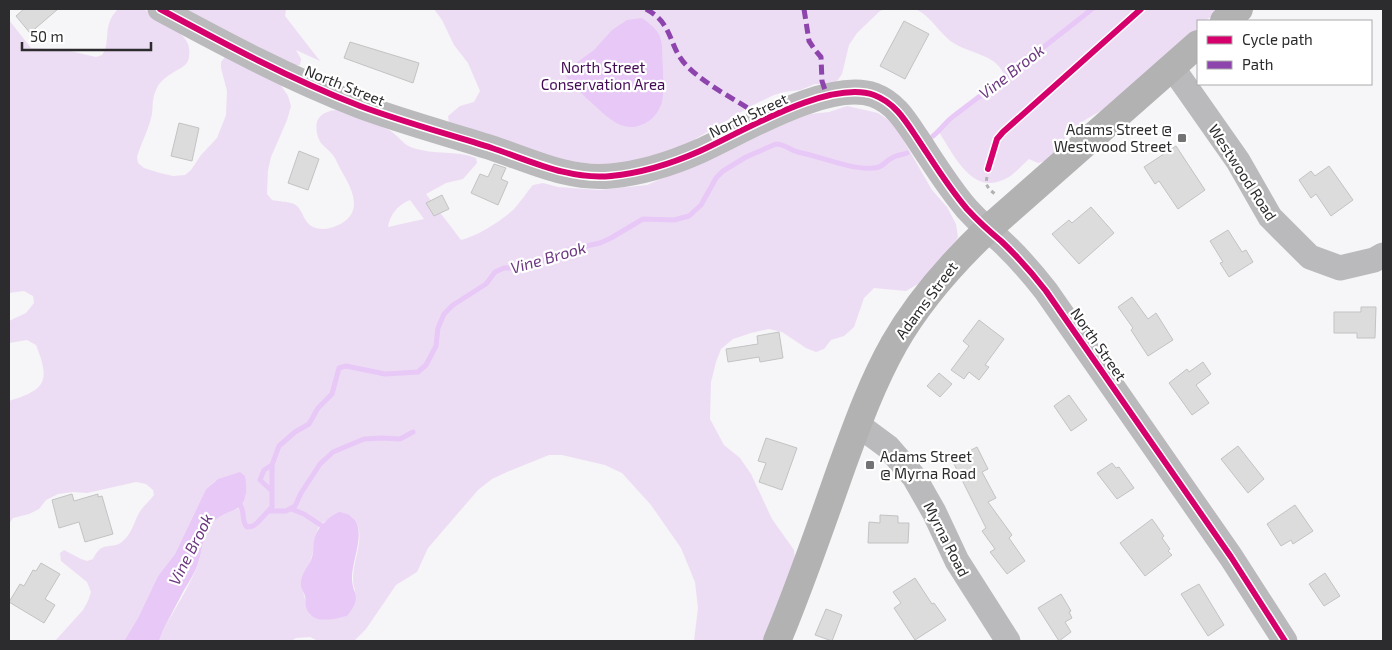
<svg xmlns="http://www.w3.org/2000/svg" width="1392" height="650" font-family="'Exo 2',sans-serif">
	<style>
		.green { fill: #edddf4; fill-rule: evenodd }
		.water { fill: #e7c8f6 }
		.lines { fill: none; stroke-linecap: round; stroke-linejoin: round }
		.stream { stroke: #e7c8f6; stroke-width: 5 }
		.building { fill: #dddcdc; stroke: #c3c3c3 }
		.path { stroke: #b1b1b1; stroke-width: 3; stroke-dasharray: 4 4; stroke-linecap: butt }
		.minor { stroke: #bab9bb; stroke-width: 25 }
		.major { stroke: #b2b2b3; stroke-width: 28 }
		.quiet { stroke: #8e44ad; stroke-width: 5; stroke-dasharray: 10 5; stroke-linecap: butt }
		.cycleway-casing { stroke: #fff; stroke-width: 9 }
		.cycleway { stroke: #d6006c; stroke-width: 6 }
		.poi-dot { fill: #737274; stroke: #fff; stroke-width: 2 }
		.labels { text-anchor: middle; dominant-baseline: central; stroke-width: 4.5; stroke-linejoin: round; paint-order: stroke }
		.park-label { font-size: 15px; fill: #430a56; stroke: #fff }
		.street-label { font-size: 15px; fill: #2c2b2d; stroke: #fff }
		.poi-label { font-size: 15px; fill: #2c2b2d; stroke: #fff; text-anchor: end }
		.water-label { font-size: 16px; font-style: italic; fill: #6c3781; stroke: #fff }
	</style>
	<rect width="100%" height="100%" fill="#f6f5f7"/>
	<path class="green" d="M118 9C125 9 134 7 141 9 151 11 183 32 187 42 190 47 190 56 188 61 184 70 164 73 157 88 152 98 153 103 152 114 149 129 141 143 137 157L138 163 144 168 160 173 173 176 185 175 191 170 201 155 217 138 226 115 227 91 221 68V62L225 57 280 84 288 96 291 106 287 120 271 157 268 170 267 194 272 200C277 201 290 202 294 204 306 210 301 229 324 229 330 229 340 225 345 221 363 207 350 186 341 170 338 165 336 158 332 154 329 150 324 147 321 143 317 137 314 124 319 118 322 113 331 110 336 110 346 110 379 125 389 130 398 135 403 145 413 148 434 155 456 150 476 158L477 163 463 179 446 183 426 194 461 240C477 236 501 221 513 210 520 203 526 193 533 185L543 183 558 187 600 190 647 185 799 118 810 114 829 112 847 106 878 113 894 124 932 190 947 207 956 224 958 237 954 244 930 272 918 284 906 291 874 288 864 298 854 327 844 336 831 340 824 349 816 352 806 348 782 332 769 329 751 333 733 339 721 349 716 362 711 382 710 419 724 445 740 458 751 474 772 519 794 550 795 560 771 626 763 641H694L698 608 695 582 681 548 651 505 622 473 605 465 562 455H549L507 472 492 479 478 490 428 548 417 572 396 585 366 629 354 641H318L310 637 296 638 291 641H159L163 630C174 610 189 588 197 566 202 554 202 540 208 529 212 523 218 516 224 513 237 508 242 511 246 495L232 475 215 481 206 489 175 554 158 576 138 618 124 641H55L83 610 88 601 91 592 87 582 61 561 60 553 64 550 81 559 87 561 93 559C103 538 112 552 124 540 132 533 134 522 139 513 143 506 149 502 154 495L153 490 146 484 136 482 87 493 73 492 58 494 46 500 39 509 29 514 13 518 9 524V401C45 390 51 382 36 345L27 340 9 343V321L26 313 34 303 33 296 24 291 9 293V20L31 48 66 50 96 57 102 55C112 42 101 26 118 9ZM410 200 424 219 388 227C390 214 398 205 410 200ZM351 516C372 534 346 567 355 590L347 616 322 620 310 615C308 609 301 586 301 581 302 573 308 567 311 559 316 547 312 527 327 520 333 517 344 517 351 516Z
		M186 9H286L285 16 320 61 296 50 301 59 300 65H293Z
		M434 9H885L880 11 857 33 849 45 842 74 837 81 827 84H815L800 90 784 92 774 95 753 105 692 141 674 150 613 166 566 161 449 123 448 116 460 106 474 102 480 91 468 63 454 45 442 20Z
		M914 9H1221L1205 21H1198V28L1183 45 1104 109 1085 120 1067 135 1053 156 1045 161 1038 163 1029 159C1021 166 1014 175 1005 179 971 197 952 151 937 129L1005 77C998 54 969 54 952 42 939 33 928 12 914 9Z"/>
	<path class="water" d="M642 18C666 35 661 40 663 68 663 79 664 91 662 102 660 109 655 117 649 121 626 136 610 120 593 104 583 95 574 87 566 76L572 66 594 50 612 30 627 20Z
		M240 472 245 476C252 522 225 501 208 529 202 540 202 554 197 566 194 574 189 582 184 590 177 603 170 617 163 630L159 641H124L138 618 158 576 175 554 206 489 218 479Z
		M339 512C373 517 353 554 352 576 351 595 364 595 347 616 333 619 312 626 306 607 305 603 306 600 305 596 304 592 301 589 301 585 300 575 307 568 311 560 314 553 313 547 314 541 316 528 328 517 339 512Z"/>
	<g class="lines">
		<path class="stream" d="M933 136C941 130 946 121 955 115 1001 80 1047 45 1092 9
			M272 465 264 470 260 480 272 491
			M237 501C247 511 240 520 247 527L253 526 257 523 272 507V465L279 446 295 432 309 424 318 408 332 394 339 368 346 366 385 374 418 372 426 365 436 346 438 328 444 314 453 305 486 284 495 272 504 268H516L523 263 539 262 568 250 600 243 611 238 643 219 674 220 689 216 701 205 716 178 723 171 746 157 776 144C786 144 792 152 802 153 822 157 859 173 879 167 884 165 887 160 892 158 896 155 902 155 907 153
			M291 509 304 514 322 526
			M269 511H286L295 506 301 493 320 464 333 452 364 439 382 438 400 439 413 432"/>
	</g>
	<path class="building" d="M24 9H58L30 33 16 16Z
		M904 21 929 34 905 79 880 66Z
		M350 42 419 63 413 83 344 58Z
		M179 123 199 128 192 161 171 156Z
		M1176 146 1205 190 1178 209 1159 181 1155 184 1144 167Z
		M299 151 319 159 308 190 288 183Z
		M494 164 506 168 501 179 508 182 498 205 471 193 480 174 488 177Z
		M1329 166 1353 200 1331 216 1316 194 1311 198 1299 180 1311 171 1315 176Z
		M442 195 449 209 434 216 426 203Z
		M1091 207 1114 233 1079 264 1052 234 1069 220 1072 223Z
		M1228 230 1242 252 1246 250 1253 262 1229 277 1220 263 1223 262 1210 241Z
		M1132 297 1148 319 1156 313 1173 340 1148 356 1131 330 1133 328 1118 307Z
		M1361 307H1376L1375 338H1357V333H1334V312H1361Z
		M979 320 1004 339 985 365 989 367 979 380 969 372 964 379 951 370 969 346 963 341Z
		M779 332 783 358 760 362 759 357 728 362 726 349 758 344 757 336Z
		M1203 362 1211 374 1196 385 1209 403 1192 415 1169 383 1187 369 1189 372Z
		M939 373 952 384 940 397 927 386Z
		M1069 395 1087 420 1071 431 1054 406Z
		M766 438 797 448 782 490 759 482 766 463 758 461Z
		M1238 446 1264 479 1248 493 1221 459Z
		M977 447 988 469 982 472 996 498 988 502 1012 535 1009 538 1025 561 1007 574 990 552 995 549 982 531 986 528 952 460Z
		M1112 463 1116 468 1119 467 1134 488 1117 499 1097 473Z
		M72 494 74 501 98 494V497L102 496 113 534 85 542 79 522 59 528 52 500Z
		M1295 505 1313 531 1293 544 1291 540 1281 546 1267 524Z
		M880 515 898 516V523H909L908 543H868L869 522 880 523Z
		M1152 519 1164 536 1162 538 1170 549 1168 551 1172 555 1145 576 1120 543Z
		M41 563 60 574 45 599 55 605 44 623 9 602 20 584 24 586 33 570 36 571Z
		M1325 573 1340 596 1324 606 1309 584Z
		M915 578 932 604 934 603 946 620 915 640 894 608 901 603 893 592Z
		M1199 584 1224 625 1208 636 1181 594Z
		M1061 594 1071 611 1069 612 1072 618 1065 622 1071 632 1059 641 1038 608Z
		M826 609 842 615 832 641 815 635Z"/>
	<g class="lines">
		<path class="path" d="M988 169 986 184 990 190 995 194"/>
		<path class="minor" d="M160 9C225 44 290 79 360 106 403 122 448 134 492 148 531 161 569 180 611 176 642 173 673 163 700 151 742 132 829 79 874 95 895 103 905 120 917 138 933 162 948 187 967 209 978 221 989 231 1001 241 1017 256 1032 273 1046 291L1231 557 1285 641
			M1172 67 1238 161 1270 217 1310 257 1340 268 1374 260 1383 255
			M857 424 888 447 914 477 934 512 957 561 1008 641"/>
		<path class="major" d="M1224 21 1239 9
			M777 641C801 584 821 525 842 466 857 425 872 383 894 344 919 300 951 264 988 229L1198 44"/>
		<path class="quiet" d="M646 9C674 24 668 46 686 65 706 86 741 102 766 120
			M804 9 809 41 815 50 821 57 822 81 827 96"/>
		<defs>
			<path id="cycleway" d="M160 9C225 44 290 79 360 106 403 122 448 134 492 148 531 161 569 180 611 176 642 173 673 163 700 151 742 132 829 79 874 95 895 103 905 120 917 138 933 162 948 187 967 209 978 221 989 231 1001 241 1017 256 1032 273 1046 291L1231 557 1285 641
				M988 169 997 139 1003 132 1141 9"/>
		</defs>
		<use href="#cycleway" class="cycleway-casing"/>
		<use href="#cycleway" class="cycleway"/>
	</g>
	<g class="poi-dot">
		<rect x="1177" y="133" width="10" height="10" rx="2.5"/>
		<rect x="865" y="460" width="10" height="10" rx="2.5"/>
	</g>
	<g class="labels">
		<g class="park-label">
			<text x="603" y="67">North Street<tspan x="603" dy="17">Conservation Area</tspan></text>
		</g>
		<g class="street-label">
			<text transform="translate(345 85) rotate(22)">North Street</text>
			<text transform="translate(748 115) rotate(-25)">North Street</text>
			<text transform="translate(1243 172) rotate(57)">Westwood Road</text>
			<text transform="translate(926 300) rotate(-53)">Adams Street</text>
			<text transform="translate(1099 344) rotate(55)">North Street</text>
			<text transform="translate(947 539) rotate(63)">Myrna Road</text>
		</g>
		<g class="poi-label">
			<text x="1172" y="129">Adams Street @<tspan x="1172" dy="17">Westwood Street</tspan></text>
			<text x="880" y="456" text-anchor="start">Adams Street<tspan x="880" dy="17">@ Myrna Road</tspan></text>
		</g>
		<g class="water-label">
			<text transform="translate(1011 71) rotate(-38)">Vine Brook</text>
			<text transform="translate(548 257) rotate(-16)">Vine Brook</text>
			<text transform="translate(190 549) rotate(-63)">Vine Brook</text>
		</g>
	</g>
	<rect width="1392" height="650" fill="none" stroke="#2c2b2d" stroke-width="20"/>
	<rect x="1197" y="20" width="175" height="65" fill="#ffffff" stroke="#abaaab"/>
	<rect x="1207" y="36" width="25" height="8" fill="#d6006c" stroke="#abaaab"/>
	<text x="1242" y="45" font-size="15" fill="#2c2b2d">Cycle path</text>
	<rect x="1207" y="61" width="25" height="8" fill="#8e44ad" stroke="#abaaab"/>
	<text x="1242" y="70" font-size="15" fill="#2c2b2d">Path</text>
	<path d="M22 42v8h129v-8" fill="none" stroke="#2c2b2d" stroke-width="2.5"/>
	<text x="30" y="42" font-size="15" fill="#2c2b2d" stroke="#ffffff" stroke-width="4" paint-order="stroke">50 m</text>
</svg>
